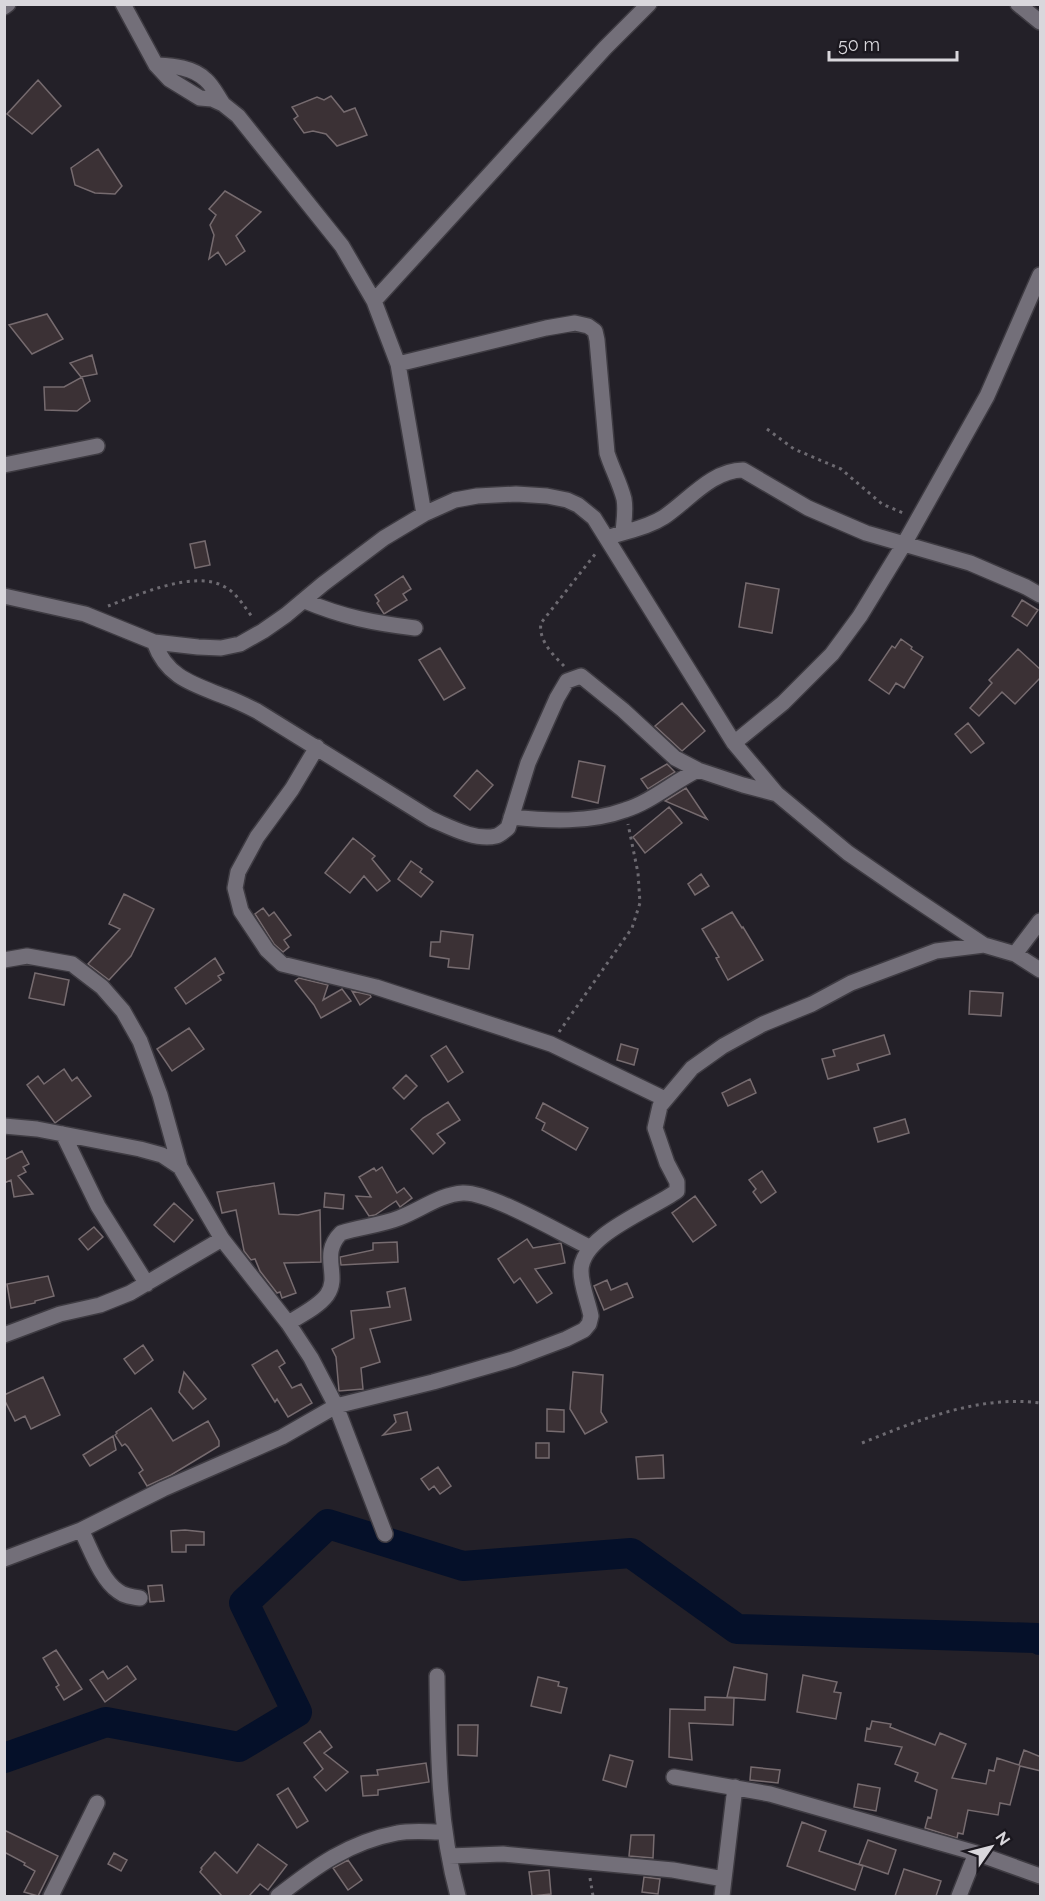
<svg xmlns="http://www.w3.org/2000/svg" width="1045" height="1901" font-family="Raleway,sans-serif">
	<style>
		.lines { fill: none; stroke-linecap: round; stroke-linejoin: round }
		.river { stroke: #051029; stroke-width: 30 }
		.building { fill: #3b3135; stroke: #766b6f; stroke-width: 1.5 }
		.street-casing { stroke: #3e3b42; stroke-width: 18 }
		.path { stroke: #6d6a71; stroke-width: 3; stroke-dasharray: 3 4.5; stroke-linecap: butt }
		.street { stroke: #736f79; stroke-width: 15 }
	</style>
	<rect width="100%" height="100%" fill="#232028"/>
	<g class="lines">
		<path class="river" d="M4 1758 106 1722 239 1747 297 1712 244 1603 328 1524 463 1566 631 1553 737 1629 1037 1638 1040 1640"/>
	</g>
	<path class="building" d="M38 80 61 106 32 134 7 114Z
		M331 96 344 112 355 108 367 135 337 146 326 134 313 131 304 133 294 119 298 116 292 107 317 97 324 100Z
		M98 149 122 186 115 194 95 193 75 185 71 168Z
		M225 191 261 212 236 236 245 251 226 265 218 252 209 259 214 235 210 225 216 215 209 209Z
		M47 314 63 339 32 354 9 325Z
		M92 355 97 374 81 377 70 363Z
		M82 377 90 401 77 411 45 410 44 387H64Z
		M205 541 210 565 195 568 190 544Z
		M403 576 411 589 403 594 407 600 384 614 377 603 379 601 375 595Z
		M746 583 779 589 772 633 739 627Z
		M1022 600 1038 610 1027 626 1012 616Z
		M901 639 912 647 911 649 923 657 904 688 896 683 889 694 869 680 892 646 895 648Z
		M440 648 465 688 444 700 419 660Z
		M1018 649 1041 670V677L1015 704 1002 692 979 716 970 708 992 683 989 680Z
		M682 703 705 731 682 751 655 726Z
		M968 723 984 743 971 753 955 734Z
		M579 761 605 766 598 803 572 797Z
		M667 764 675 772 648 789 641 779Z
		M477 770 493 785 470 810 454 796Z
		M686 788 707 819 665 801Z
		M669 807 682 823 645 853 633 837Z
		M353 838 375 856 372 859 390 881 377 891 364 876 350 893 325 873Z
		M411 861 422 869 420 872 433 882 421 897 398 879Z
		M701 874 709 886 695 895 688 884Z
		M124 894 154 909 131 956 109 980 88 964 120 929 109 924Z
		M263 908 269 916 274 912 291 935 284 940 289 947 283 952 274 944 255 914Z
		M732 912 742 928 743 927 763 960 728 980 716 958 719 957 702 929Z
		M441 931 473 935 469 969 448 967 449 959 430 956 431 942H440Z
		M215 958 224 973 218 976 221 980 186 1004 175 988Z
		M35 973 69 980 64 1005 29 998Z
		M299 978 328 985 323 1000 342 989 351 1001 321 1018 314 1005 295 981Z
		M352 991 370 995 371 997 360 1005Z
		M970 991 1003 993 1001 1016 969 1014Z
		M189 1028 204 1049 172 1071 157 1049Z
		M884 1035 890 1054 857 1064 859 1070 828 1079 822 1059 835 1056 833 1050Z
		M621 1044 638 1049 634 1065 617 1060Z
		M446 1046 463 1072 448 1082 431 1056Z
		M64 1069 72 1081 77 1077 91 1096 55 1123 27 1085 38 1076 44 1084Z
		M406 1075 417 1086 404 1099 393 1088Z
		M750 1079 756 1093 728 1106 722 1093Z
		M448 1102 460 1120 437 1134 445 1143 433 1154 411 1129 423 1118Z
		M543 1103 588 1128 576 1150 542 1130 545 1123 536 1118Z
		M905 1119 909 1133 878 1142 874 1128Z
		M22 1151 29 1164 23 1167 26 1172 18 1176 33 1194 14 1197 11 1180 4 1183V1160Z
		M382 1167 397 1193 404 1188 412 1198 400 1207 396 1201 375 1215 369 1216 356 1196 371 1197 359 1177 374 1168 376 1171Z
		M762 1171 776 1192 761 1203 753 1192 756 1189 749 1180Z
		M274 1183 279 1214 298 1215 320 1210 321 1262 284 1263 296 1293 282 1298 280 1292 277 1293 260 1271 255 1259 251 1260 244 1251 236 1210 222 1213 217 1192Z
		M325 1193 344 1195 343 1209 324 1207Z
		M695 1196 716 1225 693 1242 672 1213Z
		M174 1203 193 1220 174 1242 154 1225Z
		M94 1227 103 1237 88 1250 79 1239Z
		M527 1239 533 1248 561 1243 565 1263 535 1269 552 1293 537 1303 520 1278 514 1283 498 1259Z
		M397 1242 398 1262 341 1265 340 1257 373 1250V1243Z
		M48 1276 54 1296 35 1301V1303L11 1308 7 1284Z
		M607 1280 611 1290 627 1283 633 1297 604 1310 594 1286Z
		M405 1288 411 1320 370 1329 380 1362 361 1368 363 1389 339 1391 336 1357 332 1349 354 1338 351 1311 390 1307 387 1292Z
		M143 1345 153 1360 135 1374 124 1359Z
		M277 1350 285 1363 279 1367 292 1388 301 1384 312 1403 288 1417 277 1399 275 1402 252 1365Z
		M184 1372 206 1399 193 1409 179 1392Z
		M573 1372 603 1375 601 1412 607 1422 585 1434 570 1409Z
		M43 1377 60 1415 31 1429 25 1416 15 1421 4 1399V1395Z
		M151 1408 173 1441 208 1421 219 1441V1446L171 1475 147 1486 139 1473 143 1470 128 1447 125 1444 122 1446 115 1435 117 1433 116 1432Z
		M547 1409 564 1410V1432L547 1431Z
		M407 1412 411 1430 383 1435 396 1422 394 1415Z
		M113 1436 116 1450 90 1466 83 1455Z
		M536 1443H549V1458H536Z
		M663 1455 664 1478 638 1479 636 1457Z
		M438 1467 451 1486 440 1494 434 1486 429 1490 421 1479Z
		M185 1530 204 1532V1545H186V1552H172L171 1531Z
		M162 1585 164 1601 150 1602 148 1586Z
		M56 1650 82 1689 64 1700 56 1687 59 1685 43 1658Z
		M127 1666 136 1679 105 1702 90 1680 103 1671 108 1679Z
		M734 1667 767 1674 765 1700 727 1697Z
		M803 1675 837 1682 834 1692 841 1693 836 1719 797 1712Z
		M538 1677 559 1682 558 1686 567 1688 561 1713 531 1706Z
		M705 1697 734 1698 733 1725 689 1723 692 1760 669 1757 670 1709 705 1710Z
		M872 1721 891 1724 890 1727 935 1745 940 1733 966 1744 952 1778 986 1784 989 1770 994 1771 997 1758 1019 1765 1024 1750 1041 1757V1771L1020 1766 1010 1805 1000 1803 998 1815 968 1810 963 1834 958 1833 957 1838 925 1828 928 1817 931 1818 937 1790 915 1781 918 1773 895 1764 902 1747 865 1741 867 1728 870 1729Z
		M458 1725H478L477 1756 458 1755Z
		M320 1731 332 1747 324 1753 348 1772 326 1791 314 1777 323 1769 304 1743Z
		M610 1755 633 1761 626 1787 603 1780Z
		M426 1763 429 1782 378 1790V1795L363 1796 361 1776 378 1775 377 1770Z
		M751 1767 780 1770 778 1783 750 1780Z
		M858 1784 880 1788 876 1811 854 1807Z
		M288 1788 308 1821 297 1828 277 1795Z
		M802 1822 826 1831 819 1851 863 1866 855 1890 787 1866Z
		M4 1830 58 1856 38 1896 24 1892 35 1871 24 1865 25 1863 4 1852Z
		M631 1835H654L653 1858 629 1856Z
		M868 1840 896 1850 888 1874 859 1864Z
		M258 1844 287 1865 268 1890 260 1884 249 1896H222L200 1872 202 1869 201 1868 215 1852 237 1873Z
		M114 1853 127 1860 121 1871 108 1864Z
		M348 1860 362 1880 348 1890 333 1868Z
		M904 1869 941 1881 936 1896H895Z
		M549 1870 551 1894 532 1896 529 1872Z
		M644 1877 660 1879 658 1894 642 1892Z"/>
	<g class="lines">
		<defs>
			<path id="street" d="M123 4 156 65 169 79 200 98 212 99 223 104 238 116 342 246 374 301 398 364 424 514
				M1018 4 1040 22
				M4 7 8 4
				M156 65C173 66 193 67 206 80 213 86 218 97 223 104
				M374 301 605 48 649 4
				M398 364 546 328 575 323 588 326 595 331 597 340 607 453C612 469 620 483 624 499 626 510 624 521 623 532
				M4 465 97 446
				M607 538C626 531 647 528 664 517 688 501 712 470 743 470L808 508 866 533 970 563 1026 587 1040 595
				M4 596 85 614 154 642 198 647 221 648 240 644 263 631 286 615 323 584 384 538 424 514 455 500 477 496 516 494 547 496 567 500 578 505 594 518 734 743 777 794 848 853 906 893 984 945 1015 954 1040 970
				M305 601C343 617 374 623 415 628
				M154 642C167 678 193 684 226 697 237 701 247 706 257 711L431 819C450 827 475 841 496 836 500 835 504 831 508 828L528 763 557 698 567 681 581 676 623 710 675 758 698 770 743 785 777 794
				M734 743 783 703 832 654 860 616 904 544 987 396 1040 275
				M317 747 292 789 257 837 238 872 235 888 241 911 267 950 282 964 376 987 551 1044 665 1099
				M511 817C548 821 590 823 625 810 651 802 673 782 698 770
				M1015 954 1040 921
				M4 960 27 956 72 964 102 987 123 1011 140 1041 160 1095 180 1167
				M4 1126 37 1129 140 1149 162 1155 180 1167 222 1239 288 1323 311 1358 336 1406 385 1534
				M63 1134 98 1206 147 1284
				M288 1323C301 1315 318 1307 327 1295 341 1275 319 1255 341 1233 360 1227 381 1225 399 1218 420 1210 441 1194 463 1193 491 1192 562 1234 589 1247
				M4 1335 60 1314 100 1305 130 1293 222 1239
				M81 1530C90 1547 101 1580 118 1591 124 1596 132 1597 140 1598
				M4 1559 81 1530 163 1489 282 1437 336 1406 433 1382 513 1359 566 1339 584 1330 589 1324 591 1316C588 1301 581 1286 581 1271 581 1235 651 1210 677 1191V1182L667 1163 655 1128 660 1106 692 1068 723 1046 763 1024 812 1004 851 983 936 951 984 945
				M437 1676C438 1751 438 1823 458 1896
				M674 1777 770 1794 976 1853 1040 1876
				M449 1856 503 1854 673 1870 724 1879
				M51 1896 97 1803
				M278 1896C315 1867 349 1842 397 1833 411 1830 429 1832 444 1832
				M722 1896 735 1787
				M959 1896 976 1853"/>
		</defs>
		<use href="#street" class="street-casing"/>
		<path class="path" d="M767 429 794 449 841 469 882 504 903 513
			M108 606C138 595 195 569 225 587 237 593 245 608 253 618
			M564 666C553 655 538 640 541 623L596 553
			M559 1032 632 928 640 903 638 873 628 824
			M862 1443C919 1420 978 1395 1040 1403
			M590 1878 593 1896"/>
		<use href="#street" class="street"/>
	</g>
	<rect width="1045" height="1901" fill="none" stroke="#d9d7dc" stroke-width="12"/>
	<g transform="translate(991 1847) rotate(55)" stroke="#1a171e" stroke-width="4.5" paint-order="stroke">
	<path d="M0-4.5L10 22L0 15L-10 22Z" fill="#d9d7dc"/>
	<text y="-9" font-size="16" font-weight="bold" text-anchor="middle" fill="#d9d7dc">N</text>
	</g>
	<path d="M829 51v9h128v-9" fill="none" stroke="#d9d7dc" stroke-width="3"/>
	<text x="838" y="51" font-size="18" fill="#d9d7dc" stroke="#1a171e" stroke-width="4.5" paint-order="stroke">50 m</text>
</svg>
